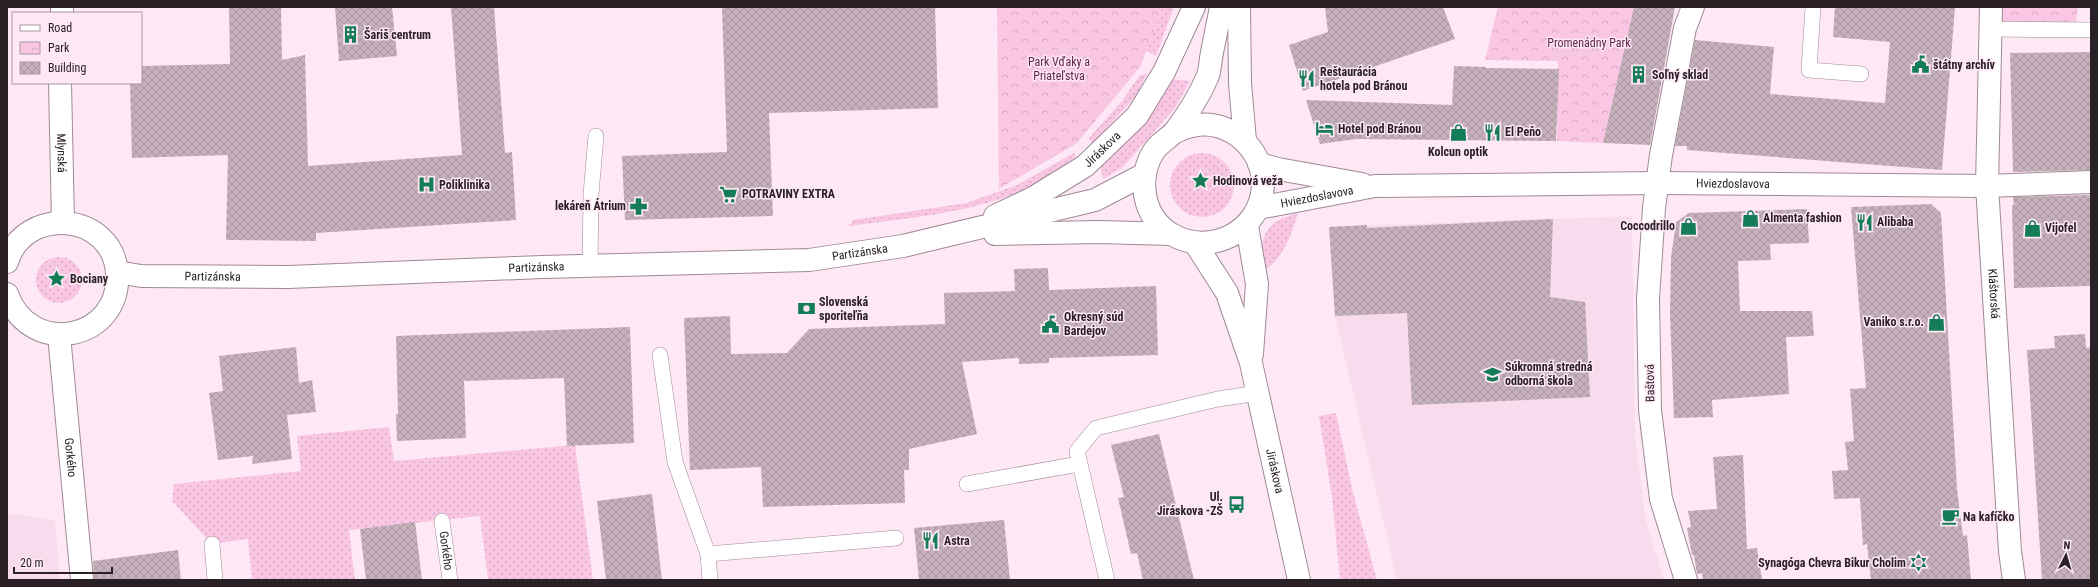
<svg xmlns="http://www.w3.org/2000/svg" width="2098" height="587" font-family="'Roboto Condensed',sans-serif">
	<style>
		.built { fill: #f8dbec }
		.grass { fill: url(#grass-dots) }
		.park { fill: url(#park-crowns) }
		.building { fill: url(#building-cross-hatch) }
		.lines { fill: none; stroke-linecap: round; stroke-linejoin: round }
		.lane-casing { stroke: #9e8a95; stroke-width: 16 }
		.street-casing { stroke: #9e8a95; stroke-width: 24 }
		.secondary-casing { stroke: #9e8a95; stroke-width: 24 }
		.lane { stroke: #fff; stroke-width: 15 }
		.street { stroke: #fff; stroke-width: 22 }
		.secondary { stroke: #fff; stroke-width: 22 }
		.labels { text-anchor: middle; dominant-baseline: central; stroke-width: 3; stroke-linejoin: round; paint-order: stroke }
		.poi-label { font-size: 12px; font-weight: bold; fill: #292126; stroke: #fee8f5; text-anchor: start }
		.park-label { font-size: 12px; fill: #62264e; stroke: #fee8f5 }
		.street-label { font-size: 12px; fill: #292126; stroke: #fee8f5 }
	</style>
	<defs>
		<pattern id="grass-dots" width="8" height="8" patternUnits="userSpaceOnUse"><rect width="8" height="8" fill="#f9c6e4"/><path d="M2 2h.1M6 6h.1" fill="none" stroke="#d5aac3" stroke-width="1.8" stroke-linecap="round"/></pattern>
		<pattern id="park-crowns" width="20" height="18" patternUnits="userSpaceOnUse"><rect width="20" height="18" fill="#f9c6e4"/><path d="M2 6a3 3 0 1 1 6 0M12 15a3 3 0 1 1 6 0" fill="none" stroke="#d5aac3"/></pattern>
		<pattern id="building-cross-hatch" width="8" height="8" patternUnits="userSpaceOnUse"><rect width="8" height="8" fill="#c5b0bc"/><path d="M0 0l8 8M0 8l8-8" fill="none" stroke="#a997a1"/></pattern>
	</defs>
	<rect width="100%" height="100%" fill="#fee8f5"/>
	<path class="built" d="M1632 216 1635 436 1646 521 1664 580H1397L1335 316 1330 227Z
		M7 513 55 521 60 580H7Z"/>
	<path class="grass" d="M1163 7H1174L1156 56 1146 51Z
		M1147 74 1136 96 1092 145 1089 138 1121 102 1140 75Z
		M1168 79 1190 81 1175 108 1122 168 1103 179 1100 165 1128 141 1152 108Z
		M1170 185a32 32 0 1 1 64 0a32 32 0 1 1-64 0Z
		M1074 153 1076 157C1060 167 1045 179 1029 187 978 213 905 218 849 226L853 220 967 203 1017 185Z
		M1298 213C1292 232 1283 262 1263 270 1258 237 1265 221 1298 213Z
		M36 280a23 23 0 1 1 46 0a23 23 0 1 1-46 0Z
		M1336 413 1353 493 1377 580H1340L1332 497 1319 416Z
		M389 427 394 461 575 445 593 580H488L480 516 349 530 355 580H252L248 539 212 544 172 501 174 484 301 471 297 436Z"/>
	<path class="park" d="M997 7H1163L1140 67 1077 143 999 189Z
		M1498 7H1634L1603 143 1557 141 1558 61 1485 60Z
		M1991 7H2078L2075 30 1991 29Z"/>
	<path class="building" d="M229 7H281L282 60 305 55 308 166 462 155 451 7H494L505 153 512 152 516 220 316 233V241L226 240 228 155 132 158 130 83H141V66L230 64Z
		M335 7H392L397 56 339 61Z
		M722 7H935L938 108 769 113 773 216 625 220 622 156 727 152Z
		M1325 7H1443L1455 39 1303 91 1289 45 1328 32Z
		M1634 7H1675L1650 145 1603 143Z
		M1835 7H1955L1942 170 1687 150V146H1675L1695 40 1774 47 1770 94 1885 103 1890 42 1833 37Z
		M2091 52V170L2013 172 2010 53Z
		M1454 66 1486 67V68L1559 69 1556 141 1356 139 1320 144 1306 100 1452 105Z
		M2091 195V286L2014 288 2012 205H2014L2013 197Z
		M1931 204 1941 213 1957 489 1963 536 1967 535 1971 580H1871L1867 544 1863 545 1860 498 1834 499 1832 471 1848 470 1845 442 1854 441 1850 389 1866 388 1851 207Z
		M1807 209 1809 243 1770 244 1771 260 1738 261 1740 311H1812L1814 336 1786 337 1789 394 1712 400 1713 417 1674 418 1670 314 1671 258 1676 222 1689 213Z
		M1553 219 1550 297 1585 302 1590 397 1412 405 1407 313 1335 316 1329 227 1367 225V228Z
		M1048 268 1049 290 1156 286 1158 355 1049 358V363L1019 364V358L962 362 977 434 909 449V470H904L905 503 763 507 761 467 690 470 684 318 730 316 731 354 787 353 809 329 945 324 944 293 1015 291 1014 269Z
		M630 327 634 443 567 446 564 378 464 381 466 438 397 441 396 414H398L396 336Z
		M2085 334 2086 348 2091 347V580H2042L2027 350 2055 348 2054 336Z
		M296 347 299 383 312 380 316 412 287 415 292 459 252 464 253 456 218 460 209 393 223 391 219 356Z
		M1159 434 1170 480 1194 580H1143L1137 553 1131 554 1118 498 1124 497 1111 445Z
		M1743 455 1747 549 1757 548 1762 580H1703L1702 573 1697 574 1694 555H1692L1687 528 1691 527 1688 511 1717 509 1713 457Z
		M652 494 662 580H606L597 501Z
		M1004 520 1010 580H919L914 528Z
		M415 522 422 580H366L360 529Z
		M178 550 181 580H94L93 561Z"/>
	<g class="lines">
		<defs>
			<g id="lane">
				<path d="M1813 7 1809 70 1861 74"/>
				<path d="M1991 29 2091 30"/>
				<path d="M590 266 591 194 596 136"/>
				<path d="M660 355 675 462 708 554 710 580"/>
				<path d="M967 484 1079 464"/>
				<path id="s1" d="M442 521 450 580"/>
				<path d="M212 544 215 580"/>
				<path d="M708 554 896 538"/>
				<path d="M1107 580 1077 451 1096 428 1218 399 1258 393"/>
			</g>
			<g id="street">
				<path id="s2" d="M1991 7 1987 186 2010 551 2014 580"/>
				<path d="M62 13V7"/>
				<path id="s3" d="M60 83 63 222"/>
				<path d="M1259 164 1278 169 1362 184"/>
				<path id="s4" d="M1258 208 1375 186 1657 183 1987 186 2091 182"/>
				<path id="s5" d="M59 335 82 580"/>
				<path d="M1686 580 1661 499 1650 410 1648 299 1654 208 1661 155 1685 28 1693 7"/>
			</g>
			<g id="secondary">
				<path d="M1239 7 1240 83 1245 141"/>
				<path d="M1175 132C1180 130 1186 127 1192 126 1228 117 1264 149 1263 185 1261 232 1210 257 1171 234 1142 217 1137 177 1154 151 1160 142 1170 138 1176 130 1187 115 1199 96 1207 78 1210 72 1210 64 1211 58 1214 41 1218 24 1221 7"/>
				<path id="s6" d="M995 216 1033 198 1085 166 1137 116 1164 72 1194 7"/>
				<path d="M1247 226 1257 284 1252 354"/>
				<path d="M995 234 1100 232 1170 234"/>
				<path id="s7" d="M1195 243 1227 293 1251 363 1299 580"/>
				<path d="M7 262C24 205 113 212 117 273 122 340 30 359 7 294"/>
				<path id="s8" d="M117 272 141 276 288 277 543 267 809 260 903 246 1095 200 1145 174"/>
			</g>
		</defs>
		<use href="#lane" class="lane-casing"/>
		<use href="#street" class="street-casing"/>
		<use href="#secondary" class="secondary-casing"/>
		<use href="#lane" class="lane"/>
		<use href="#street" class="street"/>
		<use href="#secondary" class="secondary"/>
	</g>
	<defs>
		<symbol id="building-bare" viewBox="-9 -9 18 18"><path d="M-4-6H4V6H1V3H-1V6H-4ZM-2.5-4.3h1.7v1.8h-1.7ZM.8-4.3h1.7v1.8H.8ZM-2.5-1h1.7V.8h-1.7ZM.8-1h1.7V.8H.8Z" fill="#147c56" stroke="#fee8f5" stroke-width="2.5" paint-order="stroke"/></symbol>
		<symbol id="civic-bare" viewBox="-9 -9 18 18"><path d="M-.6-6.5H3V-4.5H.6V-3L4-1V1h2V6H-6V1h2V-1L-.6-3ZM-1.2 2.5V6h2.4V2.5Z" fill="#147c56" stroke="#fee8f5" stroke-width="2.5" paint-order="stroke"/></symbol>
		<symbol id="restaurant-bare" viewBox="-9 -9 18 18"><path d="M-5-6h1v4h1v-4h1v4h1v-4h1v5L-1.5 .5V6h-2V.5L-5-1ZM5-6V6H3V1.5H1.5Q1.5-4 5-6Z" fill="#147c56" stroke="#fee8f5" stroke-width="2.5" paint-order="stroke"/></symbol>
		<symbol id="hotel-bare" viewBox="-9 -9 18 18"><path d="M-6-4.5h1.5V1H6V5H4.5V3h-9V5H-6ZM-4 0a1.8 1.8 0 1 1 3.6 0ZM.5 0V-2.5h3Q6-2.5 6 0Z" fill="#147c56" stroke="#fee8f5" stroke-width="2.5" paint-order="stroke"/></symbol>
		<symbol id="shop-bare" viewBox="-9 -9 18 18"><path d="M-5-2.5h2.3a2.7 3.5 0 0 1 5.4 0H5L5.5 6h-11ZM-1.5-2.5h3a1.5 2.3 0 0 0-3 0Z" fill="#147c56" stroke="#fee8f5" stroke-width="2.5" paint-order="stroke"/></symbol>
		<symbol id="sight-bare" viewBox="-9 -9 18 18"><path d="M0-6L1.8-2.2L6-1.7L2.9 1.2L3.7 5.4L0 3.3L-3.7 5.4L-2.9 1.2L-6-1.7L-1.8-2.2Z" fill="#147c56" stroke="#fee8f5" stroke-width="2.5" paint-order="stroke"/></symbol>
		<symbol id="hospital-bare" viewBox="-9 -9 18 18"><path d="M-5-5h3v3.5h4V-5h3V5h-3V1.5h-4V5h-3Z" fill="#147c56" stroke="#fee8f5" stroke-width="2.5" paint-order="stroke"/></symbol>
		<symbol id="supermarket-bare" viewBox="-9 -9 18 18"><path d="M-6-5.5h2.5l.6 2H6L4.5 2H-2.5L-4.4-4H-6ZM-1.5 3.2a1.3 1.3 0 1 0 .1 0ZM3 3.2a1.3 1.3 0 1 0 .1 0Z" fill="#147c56" stroke="#fee8f5" stroke-width="2.5" paint-order="stroke"/></symbol>
		<symbol id="pharmacy-bare" viewBox="-9 -9 18 18"><path d="M-2-6h4v4h4v4h-4v4h-4v-4h-4v-4h4Z" fill="#147c56" stroke="#fee8f5" stroke-width="2.5" paint-order="stroke"/></symbol>
		<symbol id="bank-bare" viewBox="-9 -9 18 18"><path d="M-6-4H6V4H-6ZM0-2.3a2.3 2.3 0 1 0 0 4.6a2.3 2.3 0 1 0 0-4.6Z" fill="#147c56" stroke="#fee8f5" stroke-width="2.5" paint-order="stroke"/></symbol>
		<symbol id="school-bare" viewBox="-9 -9 18 18"><path d="M0-5L7-2L0 1L-7-2ZM-4 1L0 2.5L4 1V4Q0 6-4 4Z" fill="#147c56" stroke="#fee8f5" stroke-width="2.5" paint-order="stroke"/></symbol>
		<symbol id="bus-bare" viewBox="-9 -9 18 18"><path d="M-5-6H5V4H4V6H2V4H-2V6H-4V4H-5ZM-3.5-4V0h7V-4ZM-3.5 1.2v1.5H-2V1.2ZM2 1.2v1.5H3.5V1.2Z" fill="#147c56" stroke="#fee8f5" stroke-width="2.5" paint-order="stroke"/></symbol>
		<symbol id="cafe-bare" viewBox="-9 -9 18 18"><path d="M-5.5-4.5H6V0H3Q3 3.5 0 3.5H-2.5Q-5.5 3.5-5.5 0ZM3-3.2v2h1.7v-2ZM-6 4.5H4V6H-6Z" fill="#147c56" stroke="#fee8f5" stroke-width="2.5" paint-order="stroke"/></symbol>
		<symbol id="synagogue-bare" viewBox="-9 -9 18 18"><path d="M0-6.5L5.6 3.2H-5.6ZM0 6.5L5.6-3.2H-5.6Z" fill="#147c56" stroke="#fee8f5" stroke-width="2.5" paint-order="stroke"/></symbol>
	</defs>
	<g fill-rule="evenodd">
		<use href="#building-bare" x="338" y="22" width="25" height="25"/>
		<use href="#civic-bare" x="1908" y="52" width="25" height="25"/>
		<use href="#building-bare" x="1626" y="62" width="25" height="25"/>
		<use href="#restaurant-bare" x="1294" y="66" width="25" height="25"/>
		<use href="#hotel-bare" x="1312" y="116" width="25" height="25"/>
		<use href="#restaurant-bare" x="1480" y="120" width="25" height="25"/>
		<use href="#shop-bare" x="1446" y="120" width="25" height="25"/>
		<use href="#sight-bare" x="1188" y="168" width="25" height="25"/>
		<use href="#hospital-bare" x="414" y="172" width="25" height="25"/>
		<use href="#supermarket-bare" x="716" y="182" width="25" height="25"/>
		<use href="#pharmacy-bare" x="626" y="194" width="25" height="25"/>
		<use href="#shop-bare" x="1738" y="206" width="25" height="25"/>
		<use href="#restaurant-bare" x="1852" y="210" width="25" height="25"/>
		<use href="#shop-bare" x="1676" y="214" width="25" height="25"/>
		<use href="#shop-bare" x="2020" y="216" width="25" height="25"/>
		<use href="#sight-bare" x="44" y="266" width="25" height="25"/>
		<use href="#bank-bare" x="794" y="296" width="25" height="25"/>
		<use href="#shop-bare" x="1924" y="310" width="25" height="25"/>
		<use href="#civic-bare" x="1038" y="312" width="25" height="25"/>
		<use href="#school-bare" x="1480" y="362" width="25" height="25"/>
		<use href="#bus-bare" x="1224" y="492" width="25" height="25"/>
		<use href="#cafe-bare" x="1938" y="504" width="25" height="25"/>
		<use href="#restaurant-bare" x="918" y="528" width="25" height="25"/>
		<use href="#synagogue-bare" x="1906" y="550" width="25" height="25"/>
	</g>
	<g class="labels">
		<g class="poi-label">
			<text x="364" y="35">Šariš centrum</text>
			<text x="1933" y="65">štátny archív</text>
			<text x="1320" y="72">Reštaurácia<tspan x="1320" dy="14">hotela pod Bránou</tspan></text>
			<text x="1652" y="75">Soľný sklad</text>
			<text x="1338" y="129">Hotel pod Bránou</text>
			<text x="1505" y="132">El Peňo</text>
			<text x="1458" y="152" text-anchor="middle">Kolcun optik</text>
			<text x="1213" y="181">Hodinová veža</text>
			<text x="439" y="185">Poliklinika</text>
			<text x="742" y="194">POTRAVINY EXTRA</text>
			<text x="626" y="206" text-anchor="end">lekáreň Átrium</text>
			<text x="1763" y="218">Almenta fashion</text>
			<text x="1877" y="222">Alibaba</text>
			<text x="1675" y="226" text-anchor="end">Coccodrillo</text>
			<text x="2045" y="228">Vijofel</text>
			<text x="70" y="279">Bociany</text>
			<text x="819" y="302">Slovenská<tspan x="819" dy="14">sporiteľňa</tspan></text>
			<text x="1064" y="317">Okresný súd<tspan x="1064" dy="14">Bardejov</tspan></text>
			<text x="1924" y="322" text-anchor="end">Vaniko s.r.o.</text>
			<text x="1505" y="367">Súkromná stredná<tspan x="1505" dy="14">odborná škola</tspan></text>
			<text x="1223" y="497" text-anchor="end">Ul.<tspan x="1223" dy="14">Jiráskova -ZŠ</tspan></text>
			<text x="1963" y="517">Na kafíčko</text>
			<text x="944" y="541">Astra</text>
			<text x="1906" y="563" text-anchor="end">Synagóga Chevra Bikur Cholim</text>
		</g>
		<g class="park-label">
			<text x="1589" y="43">Promenádny Park</text>
			<text x="1059" y="62">Park Vďaky a<tspan x="1059" dy="14">Priateľstva</tspan></text>
		</g>
		<g class="street-label">
			<text stroke="none"><textPath href="#s6" startOffset="127">Jiráskova</textPath></text>
			<text stroke="none"><textPath href="#s3" startOffset="70">Mlynská</textPath></text>
			<text stroke="none"><textPath href="#s4" startOffset="477">Hviezdoslavova</textPath></text>
			<text stroke="none"><textPath href="#s4" startOffset="60">Hviezdoslavova</textPath></text>
			<text stroke="none"><textPath href="#s8" startOffset="744">Partizánska</textPath></text>
			<text stroke="none"><textPath href="#s8" startOffset="420">Partizánska</textPath></text>
			<text stroke="none"><textPath href="#s8" startOffset="96">Partizánska</textPath></text>
			<text stroke="none"><textPath href="#s2" startOffset="287">Kláštorská</textPath></text>
			<text transform="translate(1650 383) rotate(-91)">Baštová</text>
			<text stroke="none"><textPath href="#s5" startOffset="123">Gorkého</textPath></text>
			<text stroke="none"><textPath href="#s7" startOffset="244">Jiráskova</textPath></text>
			<text stroke="none"><textPath href="#s1" startOffset="30">Gorkého</textPath></text>
		</g>
	</g>
	<rect width="2098" height="587" fill="none" stroke="#292126" stroke-width="16"/>
	<rect x="12" y="12" width="130" height="72" fill="#fee8f5" stroke="#a998a2"/>
	<rect x="20" y="25" width="20" height="6" fill="#ffffff" stroke="#a998a2"/>
	<text x="48" y="32" font-size="12" fill="#292126">Road</text>
	<rect x="20" y="42" width="20" height="12" fill="url(#park-crowns)" stroke="#a998a2"/>
	<text x="48" y="52" font-size="12" fill="#292126">Park</text>
	<rect x="20" y="62" width="20" height="12" fill="url(#building-cross-hatch)" stroke="#a998a2"/>
	<text x="48" y="72" font-size="12" fill="#292126">Building</text>
	<g transform="translate(2066 555) rotate(5)" stroke="#fee8f5" stroke-width="3" paint-order="stroke">
	<path d="M0-3L7 15L0 10L-7 15Z" fill="#292126"/>
	<text y="-6" font-size="11" font-weight="bold" text-anchor="middle" fill="#292126">N</text>
	</g>
	<path d="M14 567v6h98v-6" fill="none" stroke="#292126" stroke-width="2"/>
	<text x="20" y="567" font-size="12" fill="#292126" stroke="#fee8f5" stroke-width="3" paint-order="stroke">20 m</text>
</svg>
